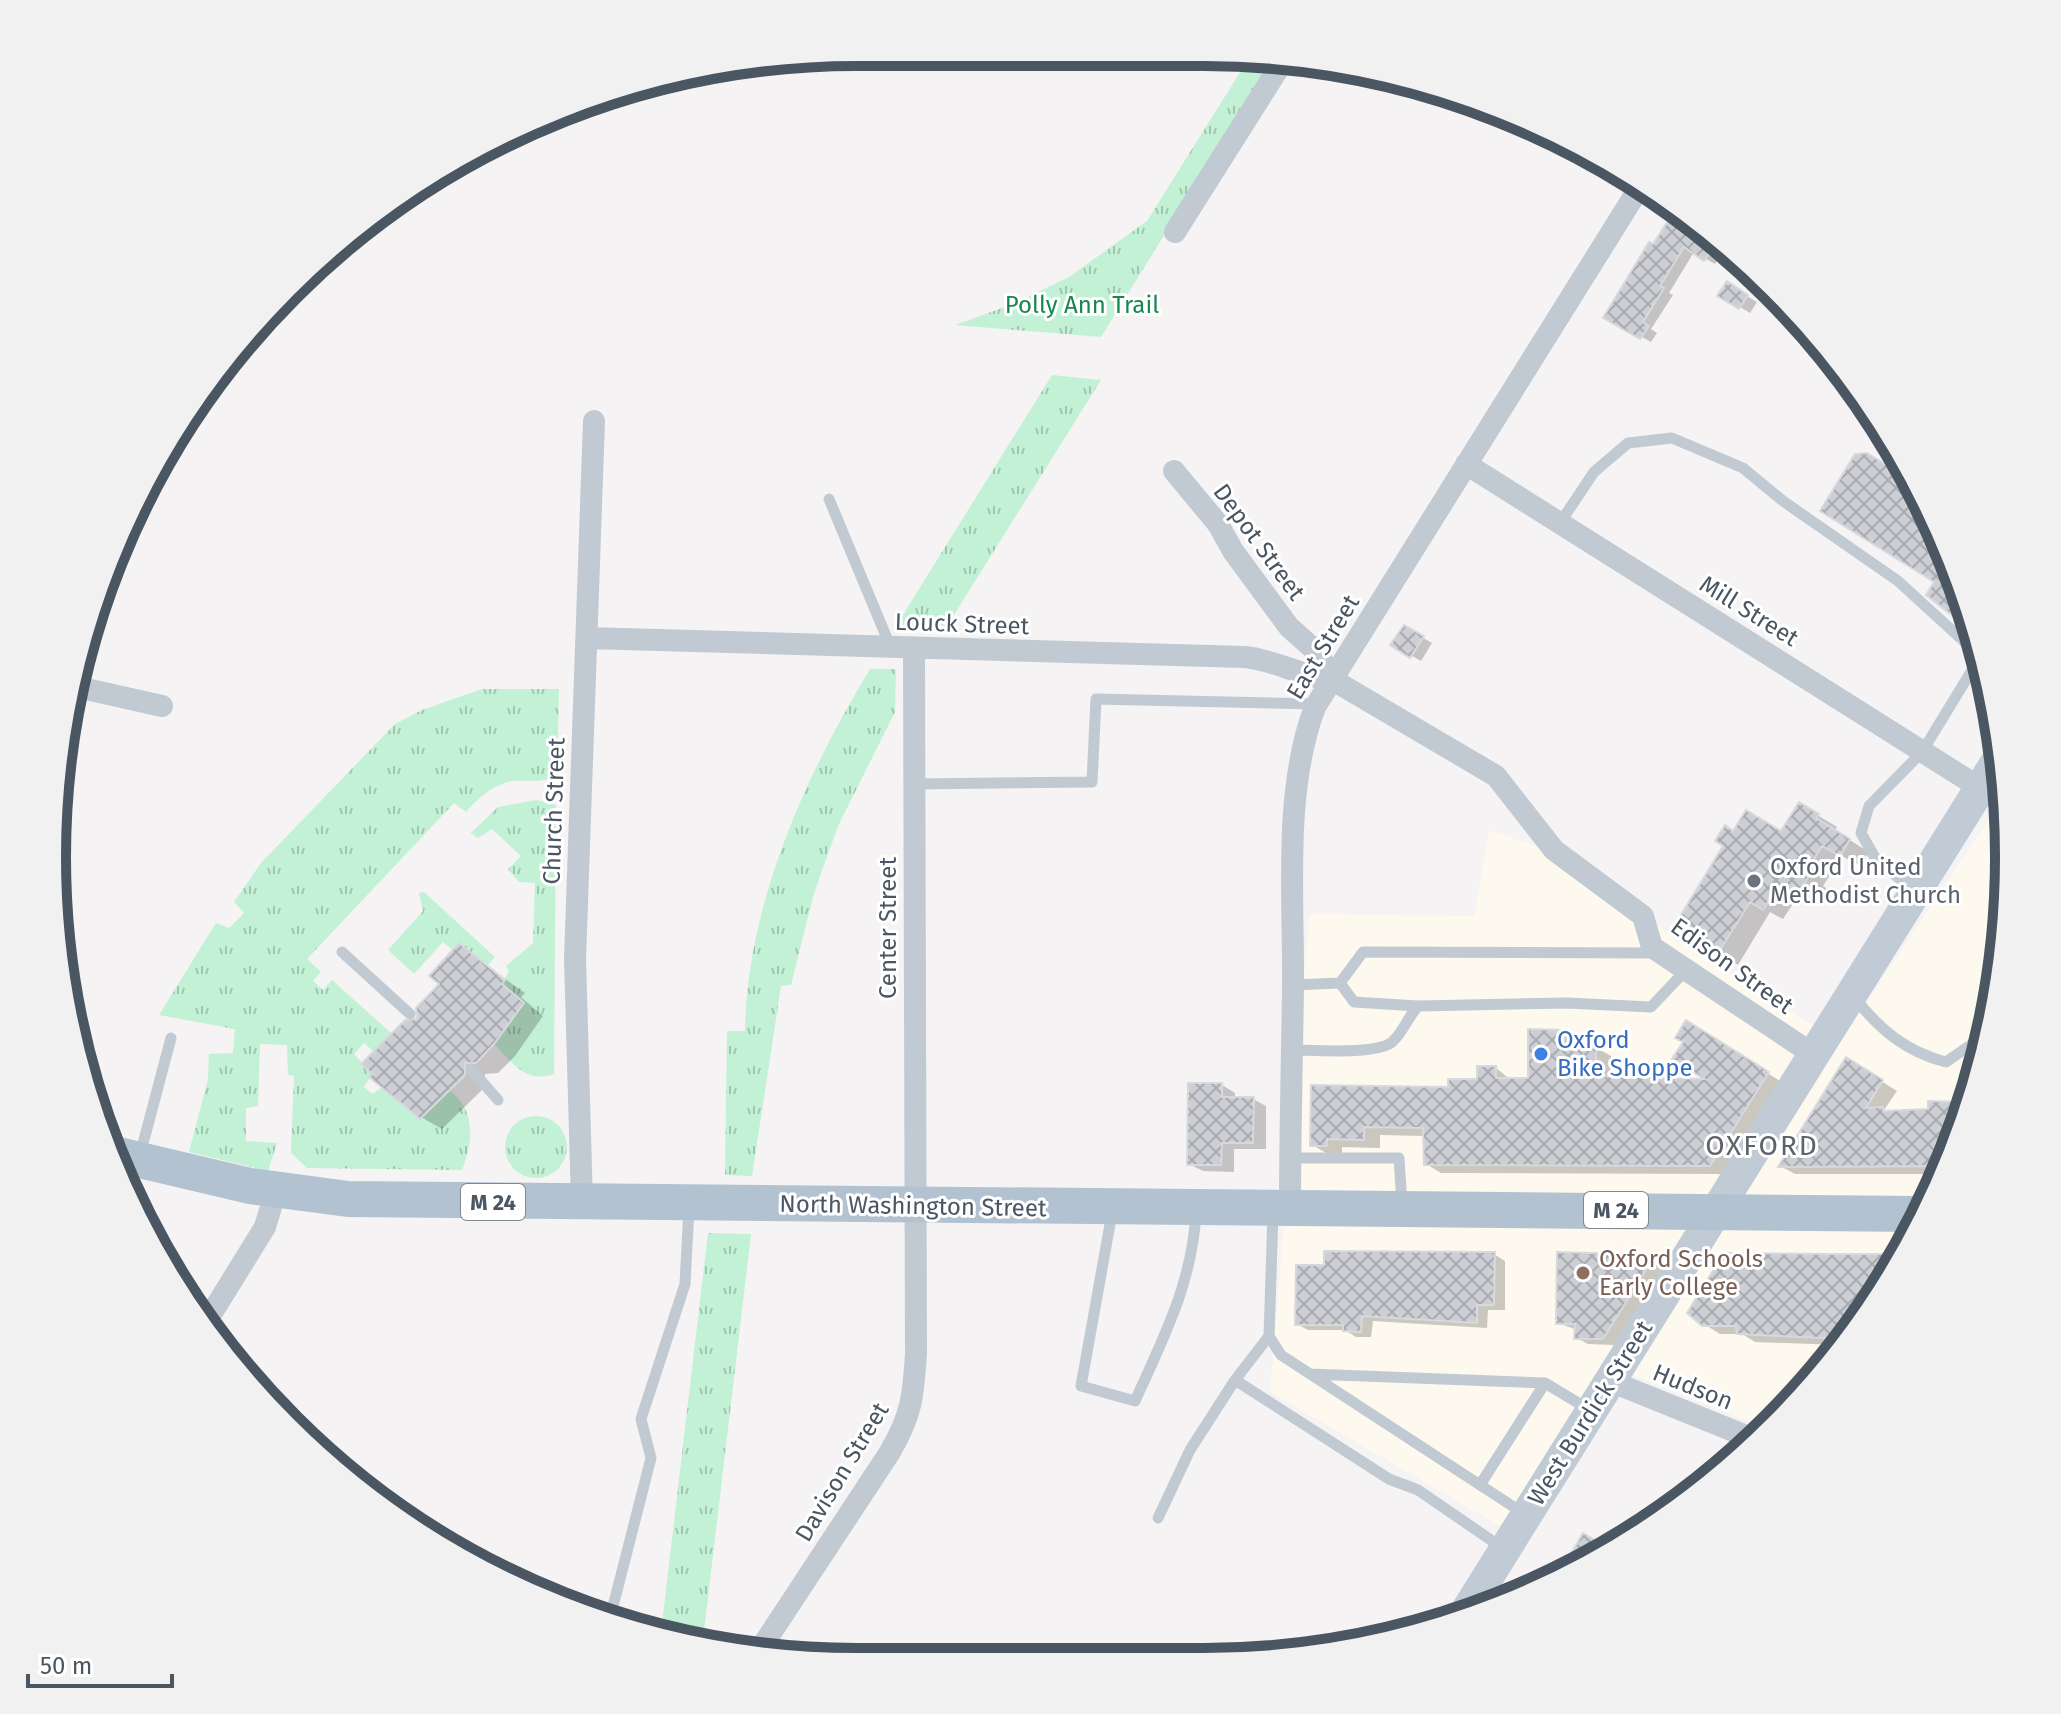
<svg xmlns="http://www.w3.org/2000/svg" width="2061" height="1714" font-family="'Fira Sans',sans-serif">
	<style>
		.commercial { fill: #fdf9ef }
		.grass { fill: url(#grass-tufts) }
		.shadow { fill: #0003 }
		.building { fill: url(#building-cross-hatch); stroke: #d7d9de; stroke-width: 2 }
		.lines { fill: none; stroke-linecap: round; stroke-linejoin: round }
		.lane { stroke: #c1cad2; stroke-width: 11 }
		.street { stroke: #c1cad2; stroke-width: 22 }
		.secondary { stroke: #c1cbd6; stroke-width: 32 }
		.primary { stroke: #b3c2d1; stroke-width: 36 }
		.worship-dot { fill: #6b7280; stroke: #fff; stroke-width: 3 }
		.shop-dot { fill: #3f7fe0; stroke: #fff; stroke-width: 3 }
		.education-dot { fill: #8d6e63; stroke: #fff; stroke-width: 3 }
		.labels { text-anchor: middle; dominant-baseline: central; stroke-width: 6; stroke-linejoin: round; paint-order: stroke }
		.shield { fill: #fff; stroke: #808990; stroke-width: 2 }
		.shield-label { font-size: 22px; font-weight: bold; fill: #4a5661 }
		.park-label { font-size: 24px; fill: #17864f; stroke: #fff }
		.street-label { font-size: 24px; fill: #4a5661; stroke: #fff }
		.worship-label { font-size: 24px; fill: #5b616d; stroke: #fff; text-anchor: start }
		.shop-label { font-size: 24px; fill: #366cbe; stroke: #fff; text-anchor: start }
		.education-label { font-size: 24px; fill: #785e54; stroke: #fff; text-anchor: start }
		.quarter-label { font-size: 28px; letter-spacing: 2px; fill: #5f6368; stroke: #fff }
		.rim { fill: none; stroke: #4a5661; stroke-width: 10 }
	</style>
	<defs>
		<pattern id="grass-tufts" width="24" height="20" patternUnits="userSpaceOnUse" patternTransform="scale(2)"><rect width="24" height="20" fill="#c3f1d5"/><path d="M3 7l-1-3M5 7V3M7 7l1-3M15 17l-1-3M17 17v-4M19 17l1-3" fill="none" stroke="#a0c6b0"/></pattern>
		<pattern id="building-cross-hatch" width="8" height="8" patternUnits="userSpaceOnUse" patternTransform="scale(2)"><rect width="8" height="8" fill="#cdcfd5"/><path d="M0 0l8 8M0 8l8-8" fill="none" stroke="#a8abb0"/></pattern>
	</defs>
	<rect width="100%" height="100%" fill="#f5f3f3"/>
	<path class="commercial" d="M2003 799 2009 857 1994 1014 1948 1165 1874 1304 1769 1430 1631 1374 1529 1543 1270 1392 1309 914 1474 916 1489 830 1576 860 1682 944 1840 1042Z"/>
	<path class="grass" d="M1249 58H1274L1101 337 955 325 1013 304 1069 277 1147 221Z
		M1052 375 1101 380 947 626H896Z
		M870 669H896L895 712 838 826 814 893 791 985 781 986 752 1176 725 1175 727 1031H745C747 904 805 776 870 669Z
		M482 689H559L557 776C543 783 529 780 513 781 494 784 478 798 466 812L454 803 307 959 321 972 313 981 323 990 332 980 392 1034 373 1051 364 1043 354 1054 372 1074 364 1087 372 1094 384 1086 420 1119 447 1089C476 1108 474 1140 462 1170L307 1168 291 1153 294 1076 288 1075 287 1045 260 1044 258 1106 246 1108V1141L277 1143 268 1171 189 1152 208 1079 209 1054 233 1053 235 1029 159 1015 216 923 229 928 244 913 234 902 261 863 395 724 422 710Z
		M536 800 556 805 554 1074C525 1084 513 1063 494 1044L524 1003 502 984 509 971 506 966 533 943 535 883 519 882 508 869 521 856 492 829 478 838 471 833 498 807Z
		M424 892 495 957 488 965 453 950 443 942 414 974 388 950 423 911 419 893Z
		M505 1147a31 31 0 1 1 62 0a31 31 0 1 1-62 0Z
		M708 1233 751 1234 703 1640 661 1632Z"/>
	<path class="shadow" d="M1682 223 1724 250 1715 264 1694 252 1669 293 1673 295 1651 329 1657 333 1651 342 1606 317 1654 247Z
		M1727 284 1757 302 1750 313 1720 295Z
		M1404 627 1432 643 1421 661 1393 645Z
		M1799 804 1837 827 1835 831 1869 852 1860 866 1842 856 1823 886 1828 889 1821 900 1813 896 1809 903 1798 896 1783 919 1770 912 1738 965 1676 927 1734 833H1782Z
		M459 946 525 993 521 997 543 1016 515 1056 498 1073 485 1074V1087L442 1129 421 1117 419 1021Z
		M1564 1032 1580 1041V1047H1595L1611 1056V1079L1712 1082 1702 1032 1783 1083 1726 1174 1441 1173 1426 1164 1425 1136 1380 1135V1148L1342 1147V1154H1328L1312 1145 1450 1089 1479 1081 1496 1068 1511 1080H1530Z
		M1862 1069 1897 1091 1884 1110 1889 1113 1930 1111 1966 1104 1943 1174H1795L1780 1166Z
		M1222 1085 1235 1093V1099H1253L1266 1106V1149H1234V1172L1203 1171 1189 1164Z
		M1494 1254 1505 1261V1310H1488L1487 1328 1373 1321 1371 1337H1356L1345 1330H1308L1297 1324Z
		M1559 1254 1656 1256 1666 1262 1614 1345 1588 1344 1577 1338V1330L1558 1323Z
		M1725 1255 1899 1256 1874 1304 1840 1345 1755 1342 1742 1334H1720L1704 1324Z"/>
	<path class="building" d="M1672 215 1715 243 1704 261 1684 247 1660 286 1664 288 1643 322 1649 326 1640 339 1603 318 1649 242 1653 244Z
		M1727 281 1748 295 1739 309 1717 296Z
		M1867 453 1911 480 1948 549 1972 631 1926 595 1934 582 1820 511 1855 454Z
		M1404 625 1424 636 1410 658 1390 645Z
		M1799 802 1819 814 1816 818 1850 839 1840 856 1822 846 1805 873 1809 876 1800 891 1793 886 1788 893 1777 887 1763 910 1750 902 1717 955 1673 928 1723 846 1715 841 1725 825 1733 831 1746 810 1781 831Z
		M459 943 505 980 502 984 524 1003 494 1044 476 1063H465V1075L420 1119 369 1077 372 1074 361 1064 405 1020 417 1019 416 1008 439 984 429 976Z
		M1686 1020 1769 1072 1710 1166 1424 1165 1423 1128 1364 1127V1140L1327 1139V1146H1310L1311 1085 1448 1087V1079H1477V1066H1496V1078H1528V1029L1565 1030 1564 1045H1596V1076L1704 1079 1672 1059 1683 1042 1675 1038Z
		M1846 1057 1883 1080 1866 1108 1883 1107V1111L1928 1109V1101L1967 1102 1947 1166 1778 1167Z
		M1188 1083H1222V1097H1254L1253 1143H1222L1221 1165H1187Z
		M1324 1251 1495 1252 1494 1305H1477V1323L1362 1316 1361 1332 1343 1331V1325H1295L1296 1265H1324Z
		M1557 1252 1590 1253 1656 1254 1603 1339H1574L1575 1324H1556Z
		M1724 1253 1830 1254H1900L1874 1304 1845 1339 1737 1334 1736 1326H1702L1687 1313Z
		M1583 1533 1610 1549 1557 1577Z"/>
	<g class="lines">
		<path class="lane" d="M829 499 891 648
			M1560 523 1594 472 1628 443 1672 438 1743 468 1783 501 1898 581 1980 656
			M914 784 1092 782 1096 699 1317 704
			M1914 892 1874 856 1861 833 1869 806 1922 752 1980 657
			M342 952 410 1014
			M1340 983 1363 952 1656 953
			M1293 985 1340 983 1354 1002 1418 1006
			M1854 997C1879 1029 1906 1052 1946 1062L1972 1044
			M1984 1045 1972 1044 1994 1008
			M1291 1050C1314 1050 1376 1055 1392 1042 1402 1034 1408 1017 1418 1006L1567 1003 1651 1007 1686 970
			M471 1069 498 1100
			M140 1155 171 1038
			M1290 1158H1399L1402 1205
			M1112 1213 1081 1386 1135 1401C1164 1337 1192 1283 1196 1213
			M1273 1213 1269 1336 1281 1355 1523 1513
			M188 1304 210 1316
			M1269 1336 1235 1380 1389 1479 1418 1490 1504 1549
			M1310 1374 1545 1383 1590 1410
			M1480 1485 1545 1383
			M1158 1518 1190 1450 1235 1380
			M609 1622 651 1458 641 1419 685 1284 689 1208"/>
		<path class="street" d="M1175 232 1285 58
			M1466 464 2004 803
			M1174 471 1218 524 1233 551 1289 627 1317 652 1333 680
			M587 638 1245 657C1276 660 1302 677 1333 680L1496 776 1554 850 1643 916 1652 947 1814 1055
			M77 687 162 706
			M582 1203 575 959 594 421
			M1290 1208C1290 1135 1292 1061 1293 987 1294 899 1283 791 1315 707L1641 185
			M205 1324 265 1227 276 1190
			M1610 1381 1756 1440
			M427 1535 513 1581
			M759 1651 890 1452C912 1414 913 1397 916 1354L914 650"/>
		<path class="secondary" d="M1464 1615 1999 758"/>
		<path class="primary" d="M110 1153 250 1186 348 1199 1921 1214"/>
	</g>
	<circle class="worship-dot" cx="1754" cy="881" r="8"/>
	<circle class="shop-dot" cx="1541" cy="1054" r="8"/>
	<circle class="education-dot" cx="1583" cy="1273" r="8"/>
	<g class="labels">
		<g class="shield">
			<rect x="461" y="1184" width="64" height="36" rx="6"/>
			<rect x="1584" y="1192" width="64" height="36" rx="6"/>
		</g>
		<g class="shield-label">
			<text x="493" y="1202">M 24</text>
			<text x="1616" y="1210">M 24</text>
		</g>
		<g class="park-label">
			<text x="1082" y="305">Polly Ann Trail</text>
		</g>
		<g class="street-label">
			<text transform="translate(1259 542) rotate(54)">Depot Street</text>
			<text transform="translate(1749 611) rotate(32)">Mill Street</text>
			<text transform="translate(962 624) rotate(2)">Louck Street</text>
			<text transform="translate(1323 647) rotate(-59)">East Street</text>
			<text transform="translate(554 811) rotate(-88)">Church Street</text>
			<text transform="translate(888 928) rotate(-90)">Center Street</text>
			<text transform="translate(1732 966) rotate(36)">Edison Street</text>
			<text transform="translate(913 1206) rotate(1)">North Washington Street</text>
			<text transform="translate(1693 1387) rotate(22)">Hudson</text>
			<text transform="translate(1590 1413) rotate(-58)">West Burdick Street</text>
			<text transform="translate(842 1472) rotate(-59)">Davison Street</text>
		</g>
		<g class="worship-label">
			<text x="1770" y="867">Oxford United<tspan x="1770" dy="28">Methodist Church</tspan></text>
		</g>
		<g class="shop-label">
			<text x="1557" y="1040">Oxford<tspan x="1557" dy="28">Bike Shoppe</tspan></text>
		</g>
		<g class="education-label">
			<text x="1599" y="1259">Oxford Schools<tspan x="1599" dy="28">Early College</tspan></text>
		</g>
		<g class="quarter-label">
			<text x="1762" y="1145">OXFORD</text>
		</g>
	</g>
	<path d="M0 0H2061V1714H0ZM857 66H1204A791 791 0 0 1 1995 857V857A791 791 0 0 1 1204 1648H857A791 791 0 0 1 66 857V857A791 791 0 0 1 857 66Z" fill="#f1f1f2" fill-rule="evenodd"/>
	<path class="rim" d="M857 66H1204A791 791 0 0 1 1995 857V857A791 791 0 0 1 1204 1648H857A791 791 0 0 1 66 857V857A791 791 0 0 1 857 66Z"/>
	<path d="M28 1674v12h144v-12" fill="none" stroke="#4a5661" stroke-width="4"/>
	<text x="40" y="1674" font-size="24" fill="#4a5661" stroke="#ffffff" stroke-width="6" paint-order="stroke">50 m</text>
</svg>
